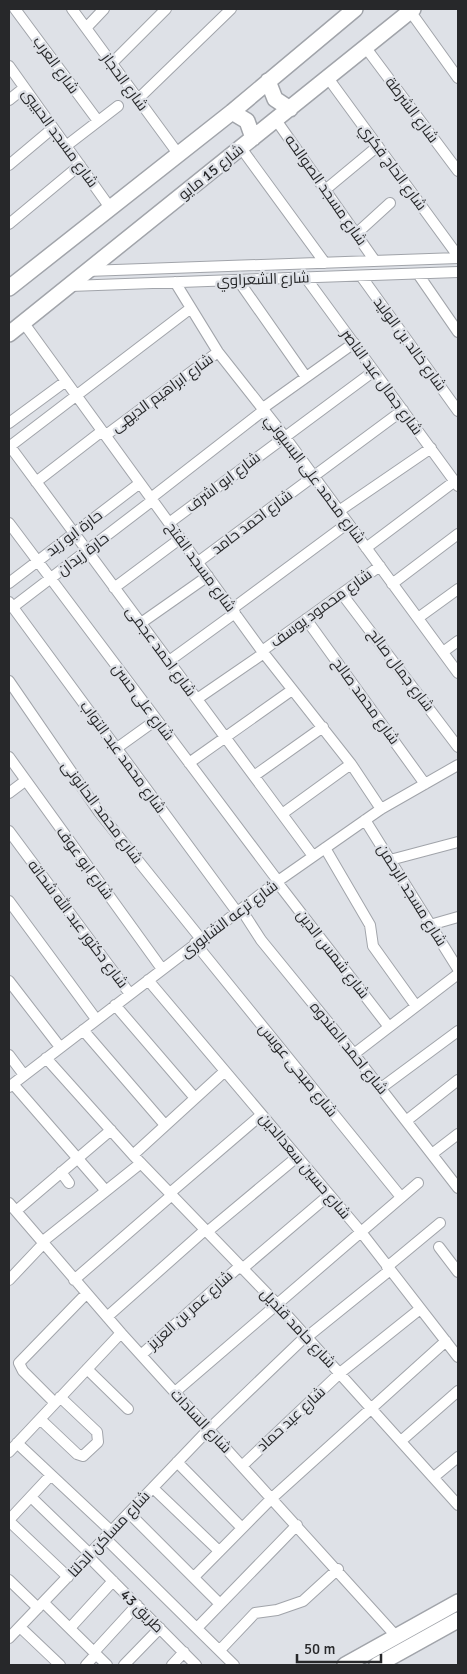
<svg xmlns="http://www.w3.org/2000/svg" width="467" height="1674" font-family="Signika,Cairo,sans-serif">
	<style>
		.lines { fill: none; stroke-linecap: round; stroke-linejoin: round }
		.street-casing { stroke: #a1a4aa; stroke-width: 12 }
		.secondary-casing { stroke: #a1a4aa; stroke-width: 18 }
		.street { stroke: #fff; stroke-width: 10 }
		.secondary { stroke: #fff; stroke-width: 15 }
		.labels { text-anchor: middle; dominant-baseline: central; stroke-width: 4.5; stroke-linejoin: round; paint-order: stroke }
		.street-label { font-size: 15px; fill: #27282a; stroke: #dee1e7 }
	</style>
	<rect width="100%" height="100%" fill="#dee1e7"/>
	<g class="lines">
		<defs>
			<path id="street" d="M15 9 98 121
				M72 9 179 155
				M410 11 458 78
				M86 28 104 9
				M366 48 458 171
				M112 63 166 9
				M9 66 111 209
				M328 78 458 256
				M138 99 231 9
				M9 100 24 88
				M276 120 375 261
				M66 146 118 106
				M241 148 325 263
				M9 165 53 128
				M325 190 378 146
				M9 224 80 165
				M356 234 390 203
				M87 271 458 258
				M418 274 458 332
				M361 276 458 411
				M306 278 458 486
				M238 280 306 377
				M175 282 218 352 285 437 458 673
				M70 286 458 272
				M23 322 262 651 351 764 381 809
				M263 408 354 343
				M9 423 66 381
				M106 435 218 352
				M9 445 313 856
				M9 447 191 308
				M36 482 102 431
				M151 498 264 410
				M339 511 431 448
				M9 523 278 881
				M169 523 374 371
				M366 548 455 481
				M198 562 403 410
				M9 583 140 483
				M392 584 458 534
				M114 588 181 538
				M342 594 458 747
				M9 602 237 912
				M13 607 153 500
				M232 609 348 523
				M418 618 458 589
				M306 619 425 784
				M141 623 208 576
				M262 651 380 566
				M443 652 458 641
				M169 661 235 613
				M9 681 99 812 201 939
				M197 699 264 653
				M117 748 156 720
				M9 757 162 969
				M189 763 292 690
				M254 776 323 727
				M9 793 25 781
				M282 814 351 764
				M365 820 458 969
				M9 831 130 994
				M325 848 370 925 373 946 416 1006
				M390 860 458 842
				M277 882 389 1027
				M9 901 96 1019
				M241 909 261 940 354 1054 458 1188
				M430 925 458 917
				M195 943 401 1197
				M148 980 361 1232 458 1357
				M9 981 60 1047
				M115 1005 195 1098
				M83 1030 165 1125
				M354 1054 458 974
				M9 1055 24 1075
				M46 1058 133 1155 277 1304 458 1505
				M13 1084 106 1191
				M9 1087 278 881 381 809 458 765
				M381 1088 458 1031
				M406 1121 458 1080
				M432 1154 458 1134
				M133 1155 225 1071
				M61 1172 69 1183
				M170 1193 261 1115
				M9 1203 121 1333 396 1636
				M16 1211 111 1130
				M207 1232 297 1157
				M42 1242 141 1163
				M439 1247 458 1272
				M387 1267 440 1223
				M242 1269 329 1195
				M9 1280 43 1244
				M74 1280 172 1195
				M107 1317 205 1230
				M307 1337 390 1270
				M141 1355 240 1266
				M87 1369 128 1409
				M175 1392 418 1183
				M55 1403 23 1371 19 1363 86 1294
				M40 1419 77 1454 83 1456 98 1442 97 1432 60 1397
				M401 1441 458 1391
				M17 1443 111 1531
				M9 1452 121 1333
				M177 1462 242 1528
				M242 1466 340 1373 420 1309
				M434 1477 458 1457
				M153 1488 219 1551
				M31 1497 90 1554
				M129 1513 220 1604
				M9 1520 51 1475
				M9 1521 68 1577
				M105 1538 234 1665
				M88 1556 196 1665
				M194 1577 272 1498 446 1341
				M9 1580 38 1608
				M44 1603 107 1665
				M20 1627 60 1665
				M70 1628 113 1581
				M197 1628 297 1525
				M9 1638 209 1429 306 1336
				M220 1650 255 1613 277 1610 303 1601 338 1569
				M94 1652 137 1605
				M86 1665 96 1654
				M124 1665 160 1628
				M172 1665 184 1652"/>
			<path id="secondary" d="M268 81 275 99 290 109
				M232 112 247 121 253 138
				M9 288 232 112 355 9
				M9 334 413 9
				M345 1665 458 1602
				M377 1665 458 1620"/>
		</defs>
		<use href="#street" class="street-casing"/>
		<use href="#secondary" class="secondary-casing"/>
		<use href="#street" class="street"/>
		<use href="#secondary" class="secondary"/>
	</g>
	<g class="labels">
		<g class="street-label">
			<text transform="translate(56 65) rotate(54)">شارع العرب</text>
			<text transform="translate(125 82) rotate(54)">شارع الحجاز</text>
			<text transform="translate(412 110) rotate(53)">شارع الشرطة</text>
			<text transform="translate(60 138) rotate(54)">شارع مسجد الحبيبى</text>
			<text transform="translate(393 167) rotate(54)">شارع الحاج فكري</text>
			<text transform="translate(211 172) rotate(-39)">شارع 15 مايو</text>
			<text transform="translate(326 190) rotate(55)">شارع مسجد الصوالحه</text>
			<text transform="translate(263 279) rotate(-2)">شارع الشعراوي</text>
			<text transform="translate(410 344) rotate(54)">شارع خالد بن الوليد</text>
			<text transform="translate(382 382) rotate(54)">شارع جمال عبد الناصر</text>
			<text transform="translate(162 393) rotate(-36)">شارع ابراهيم الديهى</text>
			<text transform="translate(315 479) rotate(53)">شارع محمد على البسيوني</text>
			<text transform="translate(223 482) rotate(-37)">شارع ابو اشرف</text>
			<text transform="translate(252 522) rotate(-37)">شارع احمد حامد</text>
			<text transform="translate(74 533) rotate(-37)">حارة ابو زيد</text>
			<text transform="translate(83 554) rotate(-37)">حارة زيدان</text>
			<text transform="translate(201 567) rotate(54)">شارع مسجد الفتح</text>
			<text transform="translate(321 608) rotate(-36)">شارع محمود يوسف</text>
			<text transform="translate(161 651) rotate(54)">شارع احمد عجمى</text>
			<text transform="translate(401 670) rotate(53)">شارع جمال صالح</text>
			<text transform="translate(366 701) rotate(54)">شارع محمد صالح</text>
			<text transform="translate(143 702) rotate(53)">شارع على حسن</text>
			<text transform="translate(123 757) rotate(54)">شارع محمد عبد التواب</text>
			<text transform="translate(102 812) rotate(53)">شارع محمد الحانونى</text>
			<text transform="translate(85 863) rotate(54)">شارع ابو عوف</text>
			<text transform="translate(412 895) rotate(58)">شارع مسجد الرحمن</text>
			<text transform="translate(229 919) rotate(-37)">شارع ترعه الشابورى</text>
			<text transform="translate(78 924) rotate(53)">شارع دكتور عبد الله شحاته</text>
			<text transform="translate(333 954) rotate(52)">شارع شمس الدين</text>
			<text transform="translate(349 1048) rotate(51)">شارع احمد المندوه</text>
			<text transform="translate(298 1070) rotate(51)">شارع صبحى عويس</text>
			<text transform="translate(305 1166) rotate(50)">شارع حسين سعدالدين</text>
			<text transform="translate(190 1310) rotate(-42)">شارع عمر بن العزيز</text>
			<text transform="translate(298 1328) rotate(47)">شارع حامد قنديل</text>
			<text transform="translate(291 1419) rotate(-43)">شارع عيد حماد</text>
			<text transform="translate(201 1421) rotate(47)">شارع السادات</text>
			<text transform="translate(109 1534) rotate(-47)">شارع مساكن الدلتا</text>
			<text transform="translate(142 1611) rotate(45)">طريق 43</text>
		</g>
	</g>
	<rect width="467" height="1674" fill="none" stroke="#27282a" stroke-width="20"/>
	<path d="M297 1654v8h84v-8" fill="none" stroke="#27282a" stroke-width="2.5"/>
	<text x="304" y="1654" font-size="15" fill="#27282a" stroke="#dee1e7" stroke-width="4" paint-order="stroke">50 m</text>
</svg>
